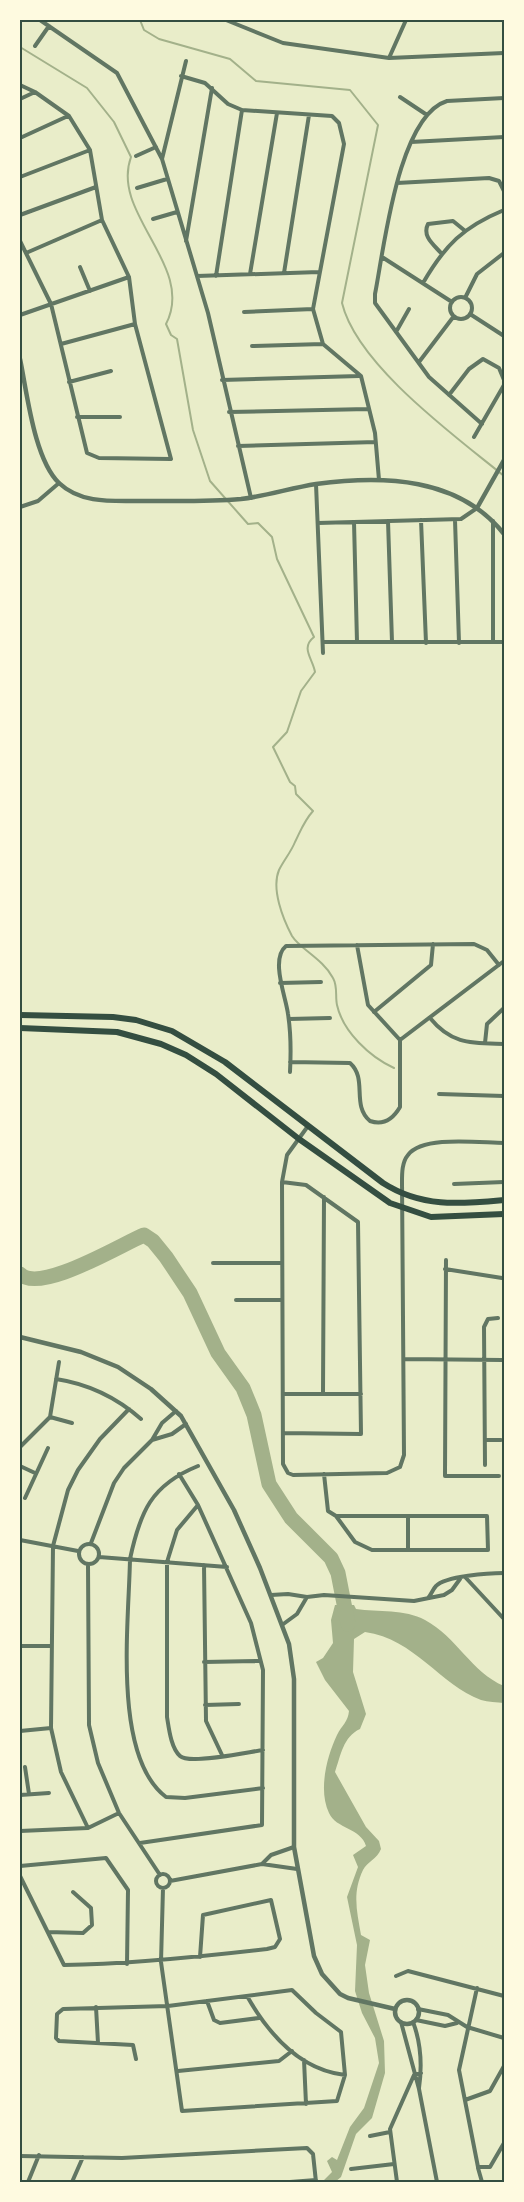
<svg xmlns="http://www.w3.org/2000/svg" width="524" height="2202" font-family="'Fira Sans',sans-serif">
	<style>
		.water { fill: #a3b18a }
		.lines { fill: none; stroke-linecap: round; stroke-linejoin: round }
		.stream { stroke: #a3b18a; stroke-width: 2 }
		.river { stroke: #a3b18a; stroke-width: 15 }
		.minor { stroke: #617663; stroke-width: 4 }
		.tertiary { stroke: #617663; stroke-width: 4.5 }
		.primary { stroke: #344e41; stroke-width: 6 }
		.neatline { fill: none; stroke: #344e41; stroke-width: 2 }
	</style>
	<rect width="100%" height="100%" fill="#e9edc9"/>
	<path class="water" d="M335 1605H354L356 1609C378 1612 405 1609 425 1620 457 1637 471 1672 504 1686V1703C497 1702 488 1702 481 1700 440 1685 415 1639 365 1632L354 1639 353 1672 366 1714 360 1729C343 1737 341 1755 335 1772L366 1827 379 1841 381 1849C377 1859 367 1862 363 1870 352 1893 357 1912 361 1935L370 1940 365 1965 369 1993 384 2041 385 2073 372 2118 356 2134 341 2177 335 2182H322L332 2172 327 2161 332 2157 337 2160 350 2127 364 2108 379 2063 375 2038 362 2013 355 1991 357 1945 347 1897 358 1867 353 1855 366 1846C361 1828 336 1829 329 1813 318 1790 327 1756 337 1735 342 1725 348 1722 349 1711L325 1680 316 1662 323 1658 333 1643 331 1620Z"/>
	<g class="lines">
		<path class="stream" d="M140 20 144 30 159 39 230 59 256 81 350 90 378 125 342 303C357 365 455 436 504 476
			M20 47 87 88 114 122 131 157C110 214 196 266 166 324L171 335 177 339 193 430 210 481 248 524 258 523 272 537 277 559 314 637C300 648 313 659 315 672L301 691 287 732 273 747 290 782 295 786 296 794 313 811C304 821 301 830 295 842 291 852 284 860 279 870 271 889 283 919 292 936 300 949 323 959 333 978 338 987 335 996 337 1005 343 1032 370 1057 394 1068"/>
		<path class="river" d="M20 1274C40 1294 120 1245 144 1235L153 1241 166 1257 190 1293 218 1353 243 1388 254 1415 269 1484 291 1518 331 1558 338 1573 348 1624"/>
		<path class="minor" d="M40 20 117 73 162 159 208 313 251 498
			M226 20 283 43 389 58 504 53
			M35 46 49 26
			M389 58 406 20
			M181 76 205 83 228 104 242 110 332 116 339 123 344 144 313 309 323 344 361 376 375 433 379 480
			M20 85 35 92 69 116 90 150 102 220 129 277 135 324 171 459 99 458 87 453 51 304 20 241
			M400 97 427 115
			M20 99 35 92
			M20 138 68 116
			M411 142 504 137
			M136 156 156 147
			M162 159 186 61
			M20 177 90 150
			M397 183 489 178 499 181 504 191
			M137 188 167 179
			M20 215 96 187
			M153 219 177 212
			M186 241 212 88
			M26 253 102 220
			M441 253C433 244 422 236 428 224L453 221 464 230
			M382 257 452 302
			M80 267 90 291
			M284 273 309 115
			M250 274 277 113
			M197 276 319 272
			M216 276 242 110
			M423 283C445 245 463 227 504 210
			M450 308a11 11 0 1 1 22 0a11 11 0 1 1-22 0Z
			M465 298 477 274 504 253
			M244 312 313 309
			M470 314 504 336
			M20 315 129 277
			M396 332 409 309
			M61 344 135 324
			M252 346 323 344
			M419 362 454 316
			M222 380 359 376
			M69 382 111 371
			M449 395 469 369 483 359 499 368 504 380
			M229 412 368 409
			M77 417H120
			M482 424 429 377 375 303V294C384 249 398 116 447 101L504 98
			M474 437 504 385
			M238 446 376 442
			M316 484 323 653
			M20 507 38 501 59 483
			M421 520 426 643
			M455 520 459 643
			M388 521 392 642
			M354 522 357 642
			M318 523 461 519 477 508
			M323 642H504
			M493 642V521
			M357 945 368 1005 400 1040
			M280 983 321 982
			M374 1012 431 965 433 944
			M430 1018C452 1045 472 1043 504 1044
			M289 1019 330 1018
			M400 1040 504 961
			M485 1043 487 1024 504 1008
			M290 1062 350 1063C368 1079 351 1105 370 1121 384 1126 393 1119 400 1107V1040
			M290 1072C291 1053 291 1033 288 1014 286 997 270 959 286 946L474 944 487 950 499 965
			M439 1094 504 1096
			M308 1126 287 1155 282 1182 283 1464 288 1473 293 1475 387 1473 400 1467 404 1455 402 1182C402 1173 402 1162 408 1155 423 1135 481 1143 504 1143
			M282 1182 306 1185 358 1222 361 1434 283 1433
			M454 1184 504 1182
			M446 1260 445 1476H499
			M213 1263H282
			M445 1269 502 1278
			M236 1300H282
			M404 1359 502 1360
			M56 1379C89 1384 116 1397 141 1419
			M283 1394H361
			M323 1394 324 1197
			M50 1417 72 1423
			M152 1440 172 1434 186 1424
			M485 1440H501
			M20 1447 50 1417 59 1362
			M485 1465 484 1327 488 1319 498 1318
			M20 1466 35 1473
			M198 1466C151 1485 140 1512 130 1559 129 1622 112 1756 166 1797L185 1798 263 1788
			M324 1474 328 1511 336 1516 355 1542 372 1550H488L487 1516H336
			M25 1498 48 1448
			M198 1505 177 1530 167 1562V1717C169 1729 171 1748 180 1756 189 1765 248 1752 263 1750
			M408 1516V1550
			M20 1540 78 1551
			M91 1543 114 1483 124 1468 152 1440 162 1423 176 1411
			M79 1554a10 10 0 1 1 20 0a10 10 0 1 1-20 0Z
			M99 1557 227 1567
			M88 1564 89 1725 98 1763 119 1813 160 1875
			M204 1565 206 1721 222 1755
			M466 1578 504 1619
			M271 1595 288 1594 307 1597 324 1595 414 1601 444 1595 452 1590 460 1579
			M428 1598C431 1595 433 1589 436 1586 445 1576 490 1573 504 1573
			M282 1625 297 1614 307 1597
			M20 1646H51
			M204 1662 260 1661
			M205 1705 239 1704
			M20 1731 51 1728
			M25 1767 29 1794
			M20 1795 49 1793
			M88 1828 61 1772 51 1728 53 1546 68 1490 78 1470 100 1439 129 1409
			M20 1831 88 1828 119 1813
			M140 1843 262 1825 263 1670 251 1623 198 1505 179 1474
			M262 1864 271 1855 294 1847
			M20 1866 106 1858 128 1890 127 1964
			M156 1881a7 7 0 1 1 14 0a7 7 0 1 1-14 0Z
			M20 1876 64 1965C132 1964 199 1957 267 1949L275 1947 280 1939 271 1900 203 1915 200 1957
			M170 1881 262 1864 297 1869
			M48 1932 83 1933 92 1925 91 1908 73 1892
			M396 1976 408 1971 504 1996
			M477 1988 459 2070 478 2167H490L504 2143
			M247 1996C268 2033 300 2070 345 2075
			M207 2001 214 2020 220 2023 259 2018
			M96 2007 98 2043
			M418 2009 448 2015 467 2027 504 2038
			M416 2020 445 2026 457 2023
			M401 2022 419 2089 437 2182
			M413 2022C421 2043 422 2067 419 2088
			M136 2059 133 2045 59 2041 56 2038 57 2014 63 2009 168 2006 292 1990 316 2013 341 2032 345 2075 337 2101 182 2111 161 1962 163 1888
			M304 2060 306 2104
			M178 2071 279 2061 292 2051
			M465 2100 490 2091 504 2066
			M370 2136 390 2132
			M20 2156 122 2158 307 2148 313 2154 316 2182
			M478 2168 482 2182
			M351 2169 394 2164
			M28 2182 39 2155
			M72 2182 83 2157
			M290 2182 316 2180
			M397 2182 390 2129 414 2075 421 2073"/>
		<path class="tertiary" d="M20 359C27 392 34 459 59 483 81 504 113 501 141 501 174 501 208 502 241 499 266 496 291 488 316 484 383 475 459 477 504 534
			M477 508 504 460
			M20 1337 81 1352 118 1367 151 1389 181 1416 234 1510 260 1568 289 1644 294 1679V1847L314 1956 322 1974 340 1994 348 1998 395 2009
			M395 2012a12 12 0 1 1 24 0a12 12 0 1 1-24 0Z"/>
		<path class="primary" d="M20 1015 113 1017 136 1020 172 1031 225 1062 383 1183C422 1208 460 1204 504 1200
			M20 1028 117 1032 161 1044 186 1055 216 1074 299 1139 390 1203 431 1217 504 1214"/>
	</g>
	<rect width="524" height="2202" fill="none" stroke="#fefae0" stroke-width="42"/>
	<rect x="21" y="21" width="482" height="2160" class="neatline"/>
</svg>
